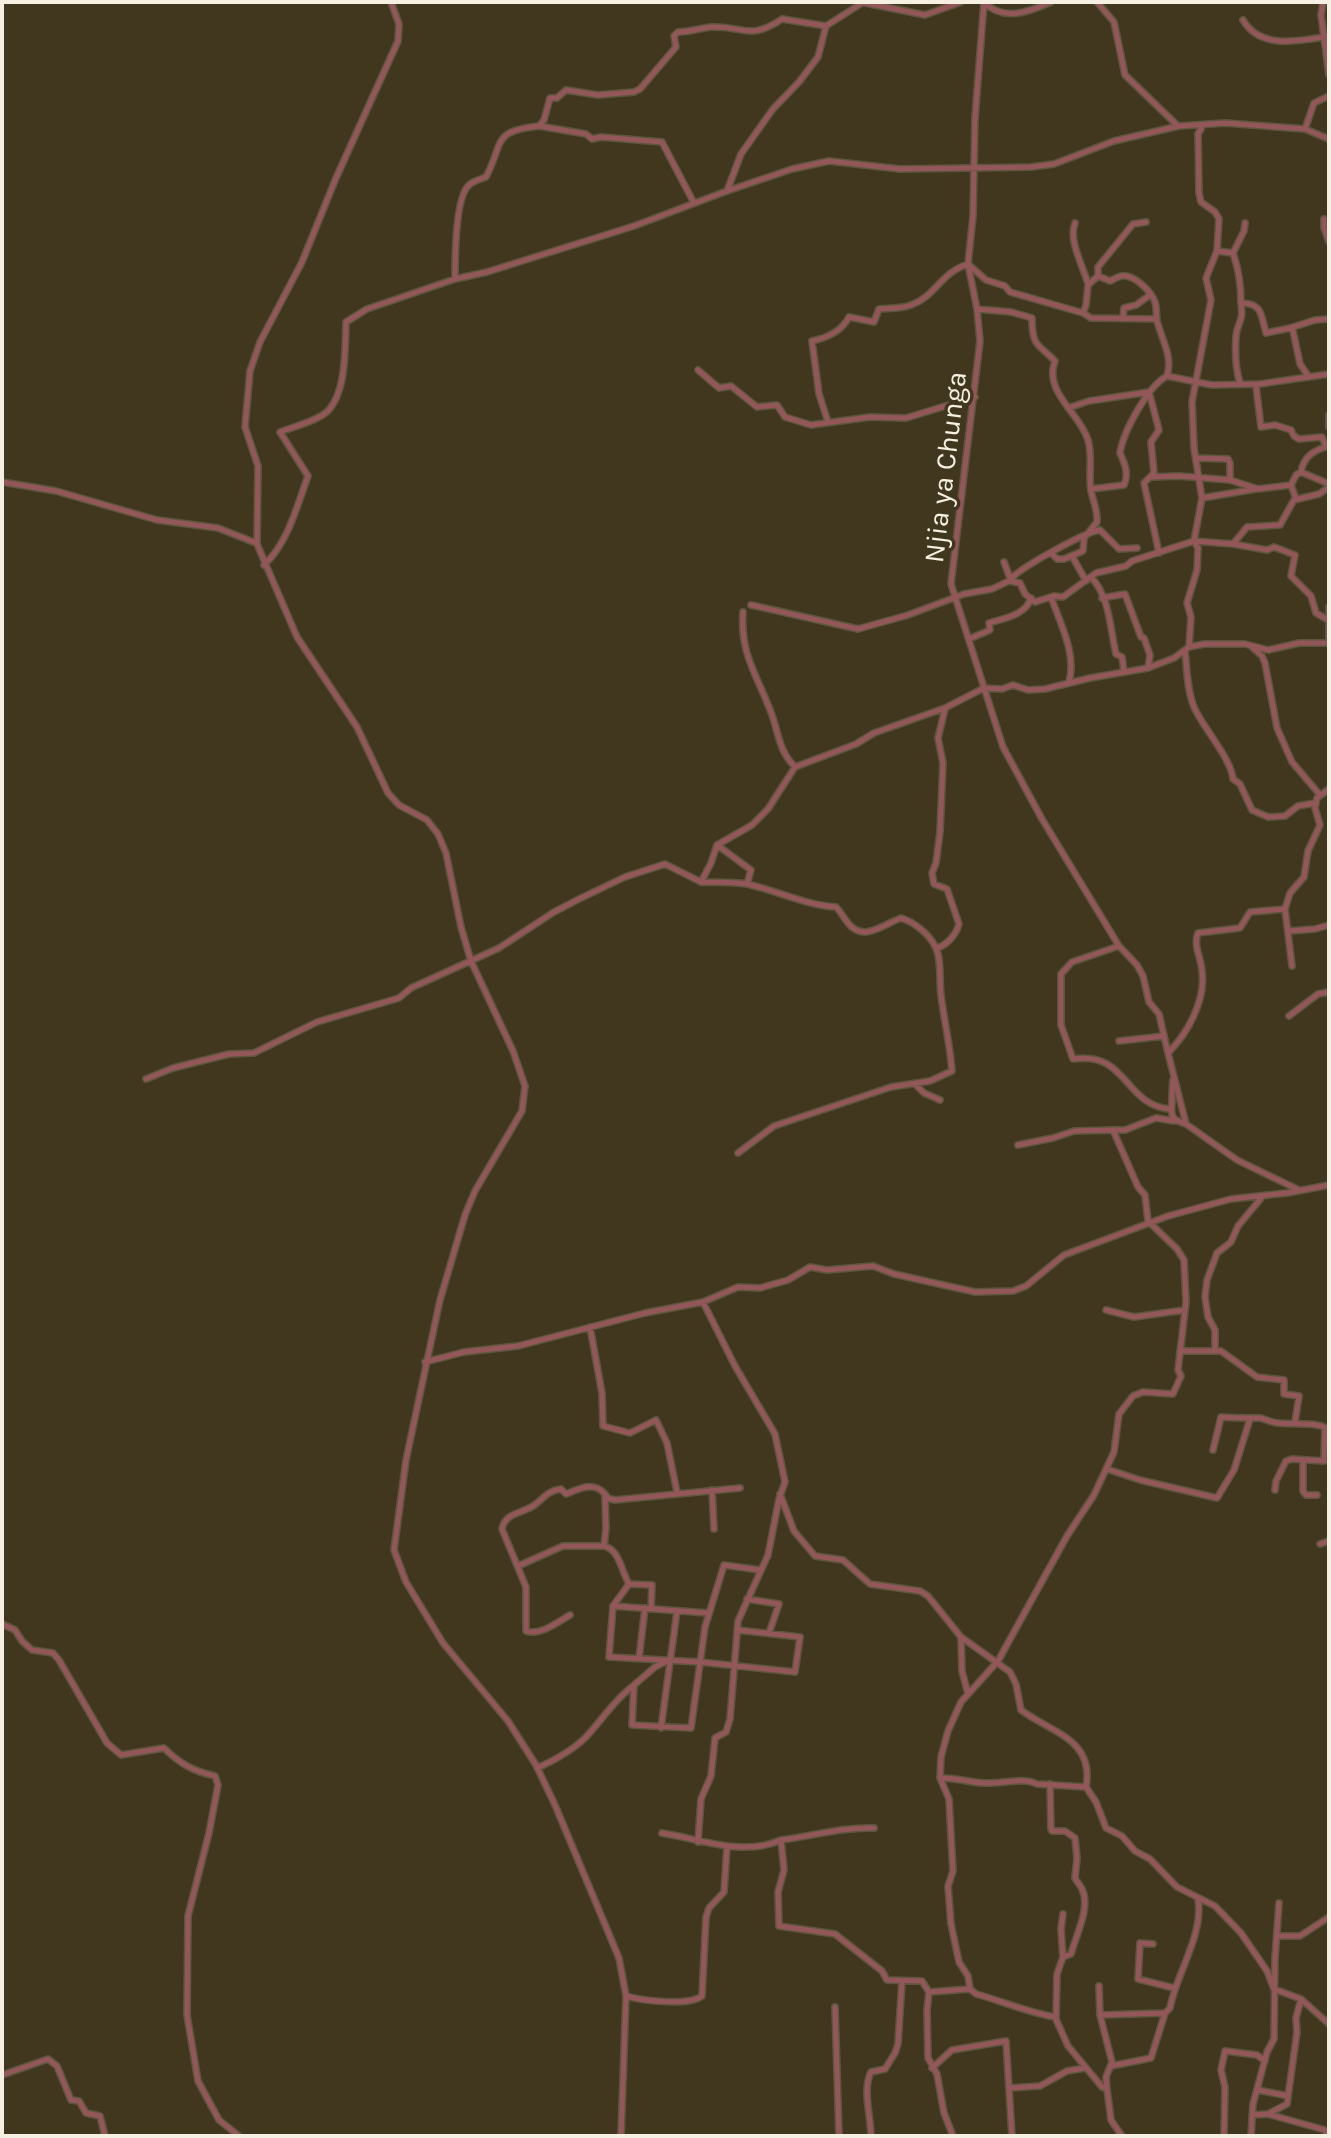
<svg xmlns="http://www.w3.org/2000/svg" width="1331" height="2138" font-family="Karla,sans-serif">
	<style>
		.lines { fill: none; stroke-linecap: round; stroke-linejoin: round }
		.street-casing { stroke: #5d553d; stroke-width: 8 }
		.street { stroke: #93575a; stroke-width: 5 }
		.labels { text-anchor: middle; dominant-baseline: central; stroke-width: 7; stroke-linejoin: round; paint-order: stroke }
		.street-label { font-size: 28px; fill: #f5f0e1; stroke: #40371e }
	</style>
	<rect width="100%" height="100%" fill="#40371e"/>
	<g class="lines">
		<defs>
			<path id="street" d="M391 2 399 24 398 41 336 178 302 262 260 342 250 371 245 427 258 466 257 544 297 637 357 727 388 793 399 805 427 820 438 834 446 853 461 927 471 961 513 1051 525 1086 522 1111 475 1191 465 1215 440 1300 406 1460 394 1550 406 1582 443 1643 508 1721 536 1765 555 1805 619 1958 626 1996 621 2136
				M860 2 925 15 961 2
				M984 2 975 118 973 216 968 264 977 309 980 341 951 584 1003 747 1042 819 1119 946
				M984 2C1003 22 1029 12 1051 2
				M1097 2 1114 22 1125 75 1178 126
				M1323 2 1321 15 1329 75
				M1243 20C1260 50 1300 41 1329 36
				M539 126 586 134 592 139 601 137 662 142 694 203
				M1202 127 1198 134 1199 193 1201 202 1215 212 1219 219 1217 251 1233 253C1239 270 1241 284 1241 303 1263 303 1261 316 1266 333L1290 328 1293 331 1300 364 1309 377
				M1305 129 1314 103 1329 96
				M727 191 741 154 773 109 799 82 818 57 826 26 862 3
				M1324 219V228L1329 242
				M1146 222 1133 224 1098 267V276L1110 281C1114 279 1117 277 1121 276 1134 274 1151 291 1155 302 1157 307 1156 315 1157 321 1162 340 1173 356 1167 376
				M1075 223C1068 240 1083 266 1088 284
				M1233 253 1244 231 1245 223
				M1098 276 1088 285 1086 305 1083 313 1091 318 1157 319
				M455 279C455 260 455 197 469 185 473 181 481 179 486 177 504 143 491 131 539 126L544 120 550 98H557L566 90 598 95 634 92 640 89 676 47 674 36 678 32C690 32 700 28 712 27 745 26 749 41 782 19L826 26
				M977 309 1011 312 1032 318C1032 348 1039 344 1055 361 1043 392 1080 413 1088 440 1093 457 1088 474 1091 491 1093 501 1098 511 1097 522L1084 538 1083 551 1064 559H1057L1051 553
				M1123 317 1124 308 1136 305 1150 295
				M1290 328 1315 320 1329 319
				M698 370 719 388 731 386 757 407 777 405 785 417 811 425 870 417 906 418 975 397
				M1240 383C1235 368 1235 352 1236 336 1237 322 1244 323 1241 303
				M1259 384 1256 386 1261 427 1275 425 1291 430 1294 436 1299 439 1322 437 1326 447
				M1068 408 1089 401 1149 392 1159 430 1151 442 1154 473 1144 483 1159 553
				M1329 415V427
				M828 422 819 394 812 341C826 338 842 331 849 317L874 322 879 309C889 308 901 309 911 305 935 297 940 273 968 264L986 280 1005 286 1010 292 1083 313
				M1196 458 1228 459 1230 463V480L1258 489 1291 485
				M1301 472 1329 484
				M1151 477 1179 476 1230 480
				M2 482 56 491 157 520 218 528 256 543
				M1091 489 1124 485C1129 474 1125 464 1120 453 1123 432 1148 386 1167 376L1212 385 1260 384 1329 374
				M1202 498 1256 489
				M1296 499 1291 485 1296 475 1301 472C1304 456 1313 451 1328 446
				M1233 544 1267 550 1274 547 1295 555 1291 576 1311 596 1316 613 1328 620
				M1072 556 1086 581
				M1004 562 1010 578
				M264 565C288 543 297 506 308 476L280 432C293 427 309 423 321 416 347 402 345 349 346 322L367 309 455 279 487 272 634 226 727 191 792 169 829 161 900 169 1031 167 1054 164 1114 141 1179 126 1225 123 1305 129 1329 139
				M1091 577C1110 597 1110 629 1116 654L1122 657 1124 672
				M1009 581C1017 569 1085 532 1100 530L1119 549 1137 548
				M1051 597C1060 623 1077 654 1069 682
				M1102 598 1125 594 1141 637 1144 638 1150 655 1148 668
				M751 605 858 629 908 615 964 594 992 589 1009 581 1020 583 1025 594 1035 602 1054 596 1063 597 1096 573 1126 566 1132 561 1194 541 1202 498 1194 448 1192 402 1211 300 1206 278 1217 251
				M1329 607V639
				M743 612C740 656 758 676 772 715 779 735 779 751 795 767
				M969 639 990 630 989 623C1005 618 1026 615 1031 598
				M1189 647 1191 617 1187 603 1197 570 1198 548 1194 541 1233 544 1247 527 1280 525 1294 500 1319 494 1329 487
				M1252 647 1262 656 1265 663 1277 728 1292 762 1320 795
				M1185 651C1187 669 1187 690 1194 707 1203 728 1231 758 1233 779L1240 784 1252 810 1268 817 1285 816 1298 806 1315 803
				M717 845 751 870 747 884
				M701 882C717 883 736 881 751 885 780 892 806 905 836 907 841 912 843 917 848 923 863 943 884 924 901 918 914 922 928 933 935 946 942 959 939 980 941 995 944 1020 950 1045 952 1071L930 1081 891 1087 774 1126 738 1153
				M1285 909 1292 966
				M1289 931 1315 929 1329 925
				M937 948C947 945 956 935 959 924L947 889 934 884 932 873 936 863 940 832 943 763 938 738 945 709
				M1289 1016 1318 994 1329 992
				M1119 1041 1164 1036
				M1168 1053 1159 1014 1149 1002 1143 976 1137 965 1119 946 1072 962 1061 974V1025L1073 1059C1128 1051 1123 1104 1169 1109
				M146 1079 173 1068 229 1054 254 1053 317 1022 399 998 411 988 499 948 554 912 579 899 625 877 665 864 701 882 711 863 717 845 752 825 768 809 795 767 856 744 874 733 945 708 984 688 1002 689 1013 685 1028 690 1045 689 1090 678 1148 668 1174 658 1189 647 1204 644H1245L1268 650 1299 643H1329
				M1173 1080C1172 1087 1172 1094 1172 1101 1171 1116 1170 1119 1186 1124
				M916 1085 924 1093 940 1100
				M1113 1130H1125L1156 1118 1174 1121
				M1018 1145 1053 1138 1074 1131 1113 1130 1138 1187 1145 1195 1148 1221 1177 1249 1184 1260 1186 1302 1178 1370 1181 1376 1173 1394 1143 1392 1133 1396 1119 1414 1114 1452 1094 1495 1067 1536 998 1661 961 1702 948 1731 941 1757 940 1778 949 1799 953 1871 948 1886 951 1924 959 1962 968 1976 970 1989 976 1994C1002 2001 1029 2013 1055 2017L1068 2046 1102 2087 1107 2089 1111 2120 1122 2136
				M1299 1190 1237 1160 1186 1124 1168 1053C1188 1033 1206 1000 1202 971 1201 957 1193 946 1198 933L1240 928 1250 912 1285 909 1290 893 1304 877 1308 851 1320 825 1315 808 1317 798 1329 789
				M1106 1310 1134 1317 1185 1310
				M590 1327 602 1393 603 1426 630 1433 656 1420 667 1443 677 1492
				M1180 1351H1221L1257 1377 1284 1380V1394L1299 1396 1295 1422
				M1215 1351V1330L1208 1317 1205 1297 1207 1280 1217 1253 1231 1242 1238 1226 1263 1196
				M425 1362 464 1352 518 1346 645 1313 703 1302 738 1287 760 1288 788 1280 810 1267 827 1270 873 1266 894 1274 975 1292 1013 1291 1026 1286 1064 1255 1168 1216 1231 1199 1287 1193 1329 1185
				M1213 1450 1221 1417C1234 1418 1247 1418 1260 1418 1266 1419 1272 1423 1278 1423 1296 1425 1312 1421 1329 1429
				M1303 1460V1491L1306 1495H1317
				M1107 1469 1140 1480 1217 1498 1234 1470 1250 1419
				M712 1490 714 1529
				M1275 1490 1276 1481 1286 1461 1292 1459 1324 1461 1325 1428
				M780 1494 794 1531 815 1556 843 1560 870 1584 920 1591 928 1596 961 1637 1010 1672 1016 1684 1021 1710C1050 1732 1095 1739 1086 1787
				M1320 1544 1329 1541
				M604 1546C620 1550 621 1571 629 1584L613 1606
				M518 1566 563 1546H604L606 1528 605 1497
				M629 1584 652 1585 651 1609
				M747 1599 779 1604 769 1633
				M708 1613 613 1606 609 1657 700 1662 795 1672 800 1637 737 1630
				M570 1615C558 1622 540 1636 526 1631V1587L502 1529C505 1513 520 1514 533 1506 544 1499 546 1491 561 1489L566 1494C579 1489 593 1481 604 1493 612 1501 603 1497 615 1500L740 1488
				M2 1624 15 1630 22 1641 32 1650 53 1653 59 1660 107 1743 121 1755 164 1748C180 1764 193 1771 215 1776L218 1785 209 1833 188 1916 187 2015 198 2081 219 2120 239 2136
				M961 1638 962 1671 968 1694
				M639 1658 645 1608
				M669 1660 655 1667 634 1685 632 1725 691 1728 705 1627 724 1565 760 1570
				M661 1728 677 1611
				M537 1768C555 1760 572 1751 586 1737 602 1720 614 1700 633 1686
				M940 1778C956 1777 970 1783 985 1783 1002 1784 1022 1777 1037 1784L1086 1787 1096 1802 1106 1828 1122 1836 1135 1851 1150 1859 1177 1887 1215 1906 1241 1933 1267 1971 1274 1989 1301 1999 1329 2024
				M1050 1784 1051 1829 1052 1831H1065L1075 1838 1077 1858 1075 1878C1077 1882 1080 1885 1082 1889 1091 1907 1076 1935 1071 1954L1063 1957
				M874 1828C843 1827 812 1836 781 1840L784 1870 778 1892 779 1926 835 1934 882 1971 887 1980 922 1981 929 1992 970 1989
				M662 1833C700 1839 743 1857 781 1840
				M698 1842 701 1799 711 1776 715 1738 726 1732 730 1719 738 1621 768 1555 779 1499 785 1482 775 1434 735 1366 703 1302
				M1277 1936H1300L1329 1917
				M1153 1944 1140 1943 1138 1979 1174 1988
				M1099 1986 1100 2015
				M929 1992 927 2010 928 2058 937 2074 944 2113 953 2136
				M626 1996C643 2001 689 2006 702 1996L706 1917 709 1908 724 1892 727 1847
				M835 2007 839 2136
				M1056 2018 1057 1974 1063 1957 1061 1929 1063 1914
				M1111 2066 1151 2058 1165 2013
				M932 2068 952 2050 1006 2041 1012 2136
				M2 2075 48 2059 57 2066 71 2100 79 2101 86 2113 100 2116 105 2136
				M1010 2088 1040 2086 1067 2071 1085 2068
				M1107 2089 1106 2077 1112 2062 1100 2015 1165 2013 1170 2008C1176 1974 1204 1935 1198 1899
				M1258 2090 1288 2096
				M1268 2114 1325 2130 1326 2136
				M1252 2115 1268 2114 1287 2104 1297 2032 1296 2018 1301 1999
				M871 2136C871 2116 862 2090 871 2072L885 2069 895 2053 898 2044 902 1981
				M1224 2136 1225 2087 1221 2070 1225 2051 1257 2055 1265 2061
				M1251 2136 1253 2104 1267 2052 1274 2039 1275 1958 1279 1903"/>
		</defs>
		<use href="#street" class="street-casing"/>
		<use href="#street" class="street"/>
	</g>
	<g class="labels">
		<g class="street-label">
			<text transform="translate(945 467) rotate(-83)">Njia ya Chunga</text>
		</g>
	</g>
	<rect width="1331" height="2138" fill="none" stroke="#f5f0e1" stroke-width="8"/>
</svg>
